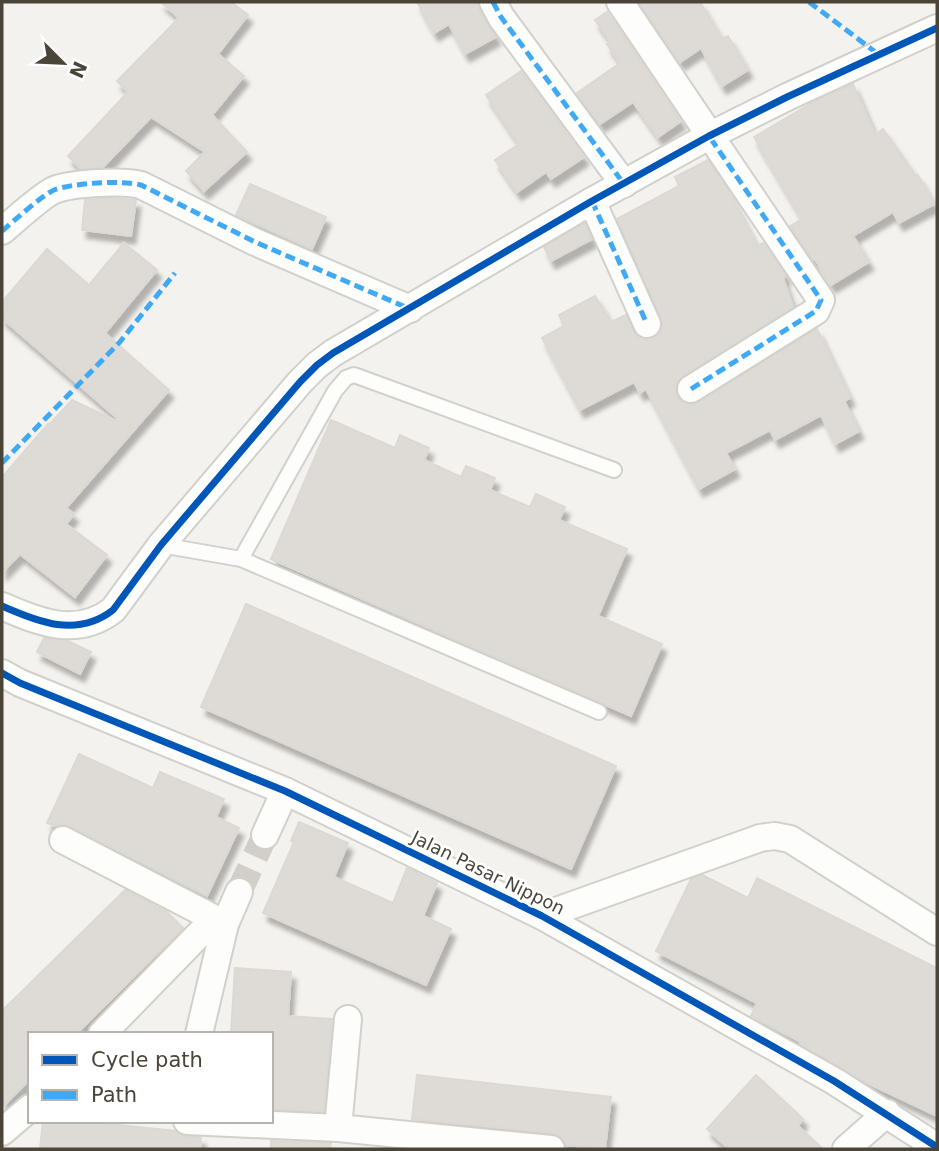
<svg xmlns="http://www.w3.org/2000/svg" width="939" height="1151" viewBox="0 0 939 1151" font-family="'DejaVu Sans',sans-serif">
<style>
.building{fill:#dedbd6;stroke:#dcd9d4;stroke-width:2;filter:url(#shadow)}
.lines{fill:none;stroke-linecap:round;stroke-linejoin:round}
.minor-tunnel{stroke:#d2cfca;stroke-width:26;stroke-dasharray:26 13;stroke-linecap:butt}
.service-casing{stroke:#d2d0cb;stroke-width:18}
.minor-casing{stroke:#d2d0cb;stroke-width:30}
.service{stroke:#fdfdfc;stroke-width:14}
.minor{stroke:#fdfdfc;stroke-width:26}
.quiet{stroke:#3fa9f5;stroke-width:5;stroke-dasharray:10 5;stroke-linecap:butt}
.cycleway-casing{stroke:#fff;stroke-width:11}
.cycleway{stroke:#0057b8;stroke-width:7}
.labels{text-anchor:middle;stroke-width:5;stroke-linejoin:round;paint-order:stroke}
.street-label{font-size:18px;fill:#4b4439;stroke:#fff}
</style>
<defs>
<filter id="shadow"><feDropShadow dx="4.5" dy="8" stdDeviation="2" flood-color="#0004"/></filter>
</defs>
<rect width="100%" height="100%" fill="#f4f2ee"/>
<!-- building -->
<g class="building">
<path d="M161 2H231L248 15 218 54 244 76 212 115 247 152 204 191 186 171 205 152 151 117 103 167 81 169 68 156 128 92 117 81 179 18Z"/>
<path d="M417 2H477L479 9 496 37 465 54 449 24 434 33Z"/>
<path d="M639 2H700L722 39 728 36 748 70 722 86 701 48 680 62Z"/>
<path d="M607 12 681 121 658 137 633 102 600 124 577 93 620 63 607 44 610 41 595 20Z"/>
<path d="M521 71 584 157 551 179 546 172 517 192 495 160 519 144 486 95Z"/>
<path d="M853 84 875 135 883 129 916 176 918 175 934 204 899 223 893 212 853 236 869 262 831 285 815 259 813 260 790 226 802 219 754 137 810 104Z"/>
<path d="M708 160 726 187 757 246 763 243 786 276 783 278 793 307 683 376 677 382 675 389 677 397 684 403 692 405 699 402 817 329 850 398 844 401 859 431 835 444 821 415 775 440 770 430 726 453 735 469 699 489 646 389 640 393 634 382 580 410 542 338 564 326 559 315 595 296 611 322 626 315 633 330 638 337 646 340 653 339 659 334 663 326 661 318 617 219 679 186 675 177Z"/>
<path d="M250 184 326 217 312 249 236 215Z"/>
<path d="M110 198 136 200 131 236 82 230 85 200Z"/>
<path d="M585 223 592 239 551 261 544 247Z"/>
<path d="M124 243 157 270 105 333 169 390 66 508 74 514 66 524 107 555 75 597 20 554 2 572V477L48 424 49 425 72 400 116 421 117 418 2 318V302L47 249 89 285Z"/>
<path d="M331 420 395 448 400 435 429 448 424 460 461 477 466 466 495 478 490 490 530 507 536 494 565 507 559 520 627 549 598 616 662 644 631 716 271 559Z"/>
<path d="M246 604 616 766 571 869 201 707Z"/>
<path d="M44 638 68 641 91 652 80 674 37 652Z"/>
<path d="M79 754 153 788 160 772 224 799 216 817 239 828 207 896 70 826 63 824 55 826 47 823Z"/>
<path d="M299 822 348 843 334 877 393 903 407 868 437 883 423 916 451 929 426 985 263 913 294 842 291 841Z"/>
<path d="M702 875 748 898 757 878 937 968V1116L863 1081 800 1044 801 1042 751 1016 757 1003 656 951 691 879Z"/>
<path d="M125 890 167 912 183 928 76 1034H30V1079L2 1107V1011Z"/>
<path d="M235 968 291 972 288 1016 332 1019 324 1112 271 1109V1034H231Z"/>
<path d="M417 1075 611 1097 605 1149 566 1145 561 1137 553 1133 412 1119Z"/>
<path d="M756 1075 803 1119 798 1126 823 1149H729L707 1129Z"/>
<path d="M43 1121H80L176 1131 186 1137H201L200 1149H40Z"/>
<path d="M271 1141 331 1143 330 1149H271Z"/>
</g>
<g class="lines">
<!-- minor-tunnel -->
<path class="minor-tunnel" d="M239 892 265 835"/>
<defs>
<g id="service">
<path d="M161 545 241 559 599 712"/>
<path d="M241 559 335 391 346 378 354 375 614 470"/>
</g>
<g id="minor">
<path d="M493 2 501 17 624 184"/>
<path d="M620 2 821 300 816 311 691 389"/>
<path d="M592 201 647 324"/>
<path d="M2 231C14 221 41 196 54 190 72 183 123 180 141 185L255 242 410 309"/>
<path d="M2 606C38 622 77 638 113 610L161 545 300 382 317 365 333 353 592 201 709 136 787 97 937 28"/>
<path d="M2 673 20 683 285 791 542 916 834 1081 937 1147"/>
<path d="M265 835 285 791"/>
<path d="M63 840 225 924"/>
<path d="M542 916 760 838 775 836 790 839 937 932"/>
<path d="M102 1034 214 919"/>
<path d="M199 1034 225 924 239 892"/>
<path d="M187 1121 338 1128 551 1149"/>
<path d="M338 1128 348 1019"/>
<path d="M2 1132 30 1108"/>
<path d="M846 1149 887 1113"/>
</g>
</defs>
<!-- service casing -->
<use href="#service" class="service-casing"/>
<!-- minor casing -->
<use href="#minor" class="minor-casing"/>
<!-- service -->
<use href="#service" class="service"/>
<!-- minor -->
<use href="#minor" class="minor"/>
<!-- quiet -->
<g class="quiet">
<path d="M493 2 501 17 624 184"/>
<path d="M809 2 878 54"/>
<path d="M592 201 647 324"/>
<path d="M2 231C14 221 41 196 54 190 72 183 123 180 141 185L255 242 410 309"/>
<path d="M691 389 816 311 821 300 709 136"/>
<path d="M2 463 119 343 175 273"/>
</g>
<defs>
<g id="cycleway">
<path d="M2 606C38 622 77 638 113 610L161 545 300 382 317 365 333 353 592 201 709 136 787 97 937 28"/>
<path d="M2 673 20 683 285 791 542 916 834 1081 937 1147"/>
</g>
</defs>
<!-- cycleway casing -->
<use href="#cycleway" class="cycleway-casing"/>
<!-- cycleway -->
<use href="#cycleway" class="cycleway"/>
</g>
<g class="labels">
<!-- street labels -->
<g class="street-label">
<text transform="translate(488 873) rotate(26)" y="6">Jalan Pasar Nippon</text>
</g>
</g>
<!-- border -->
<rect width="939" height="1151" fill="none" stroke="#4b4439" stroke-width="7"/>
<!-- legend -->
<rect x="28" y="1032" width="245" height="91" fill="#ffffff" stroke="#b7b4b0" stroke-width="2"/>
<rect x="42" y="1055" width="35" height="10" fill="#0057b8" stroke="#b7b4b0" stroke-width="2"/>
<text x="91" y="1067" font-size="21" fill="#4b4439">Cycle path</text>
<rect x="42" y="1090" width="35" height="10" fill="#3fa9f5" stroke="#b7b4b0" stroke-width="2"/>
<text x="91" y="1102" font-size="21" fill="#4b4439">Path</text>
<!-- north arrow -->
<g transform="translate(63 63) rotate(114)" stroke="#ffffff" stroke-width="5" paint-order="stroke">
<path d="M0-5L12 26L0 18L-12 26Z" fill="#4b4439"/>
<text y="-10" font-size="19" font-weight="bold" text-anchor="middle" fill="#4b4439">N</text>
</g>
</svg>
